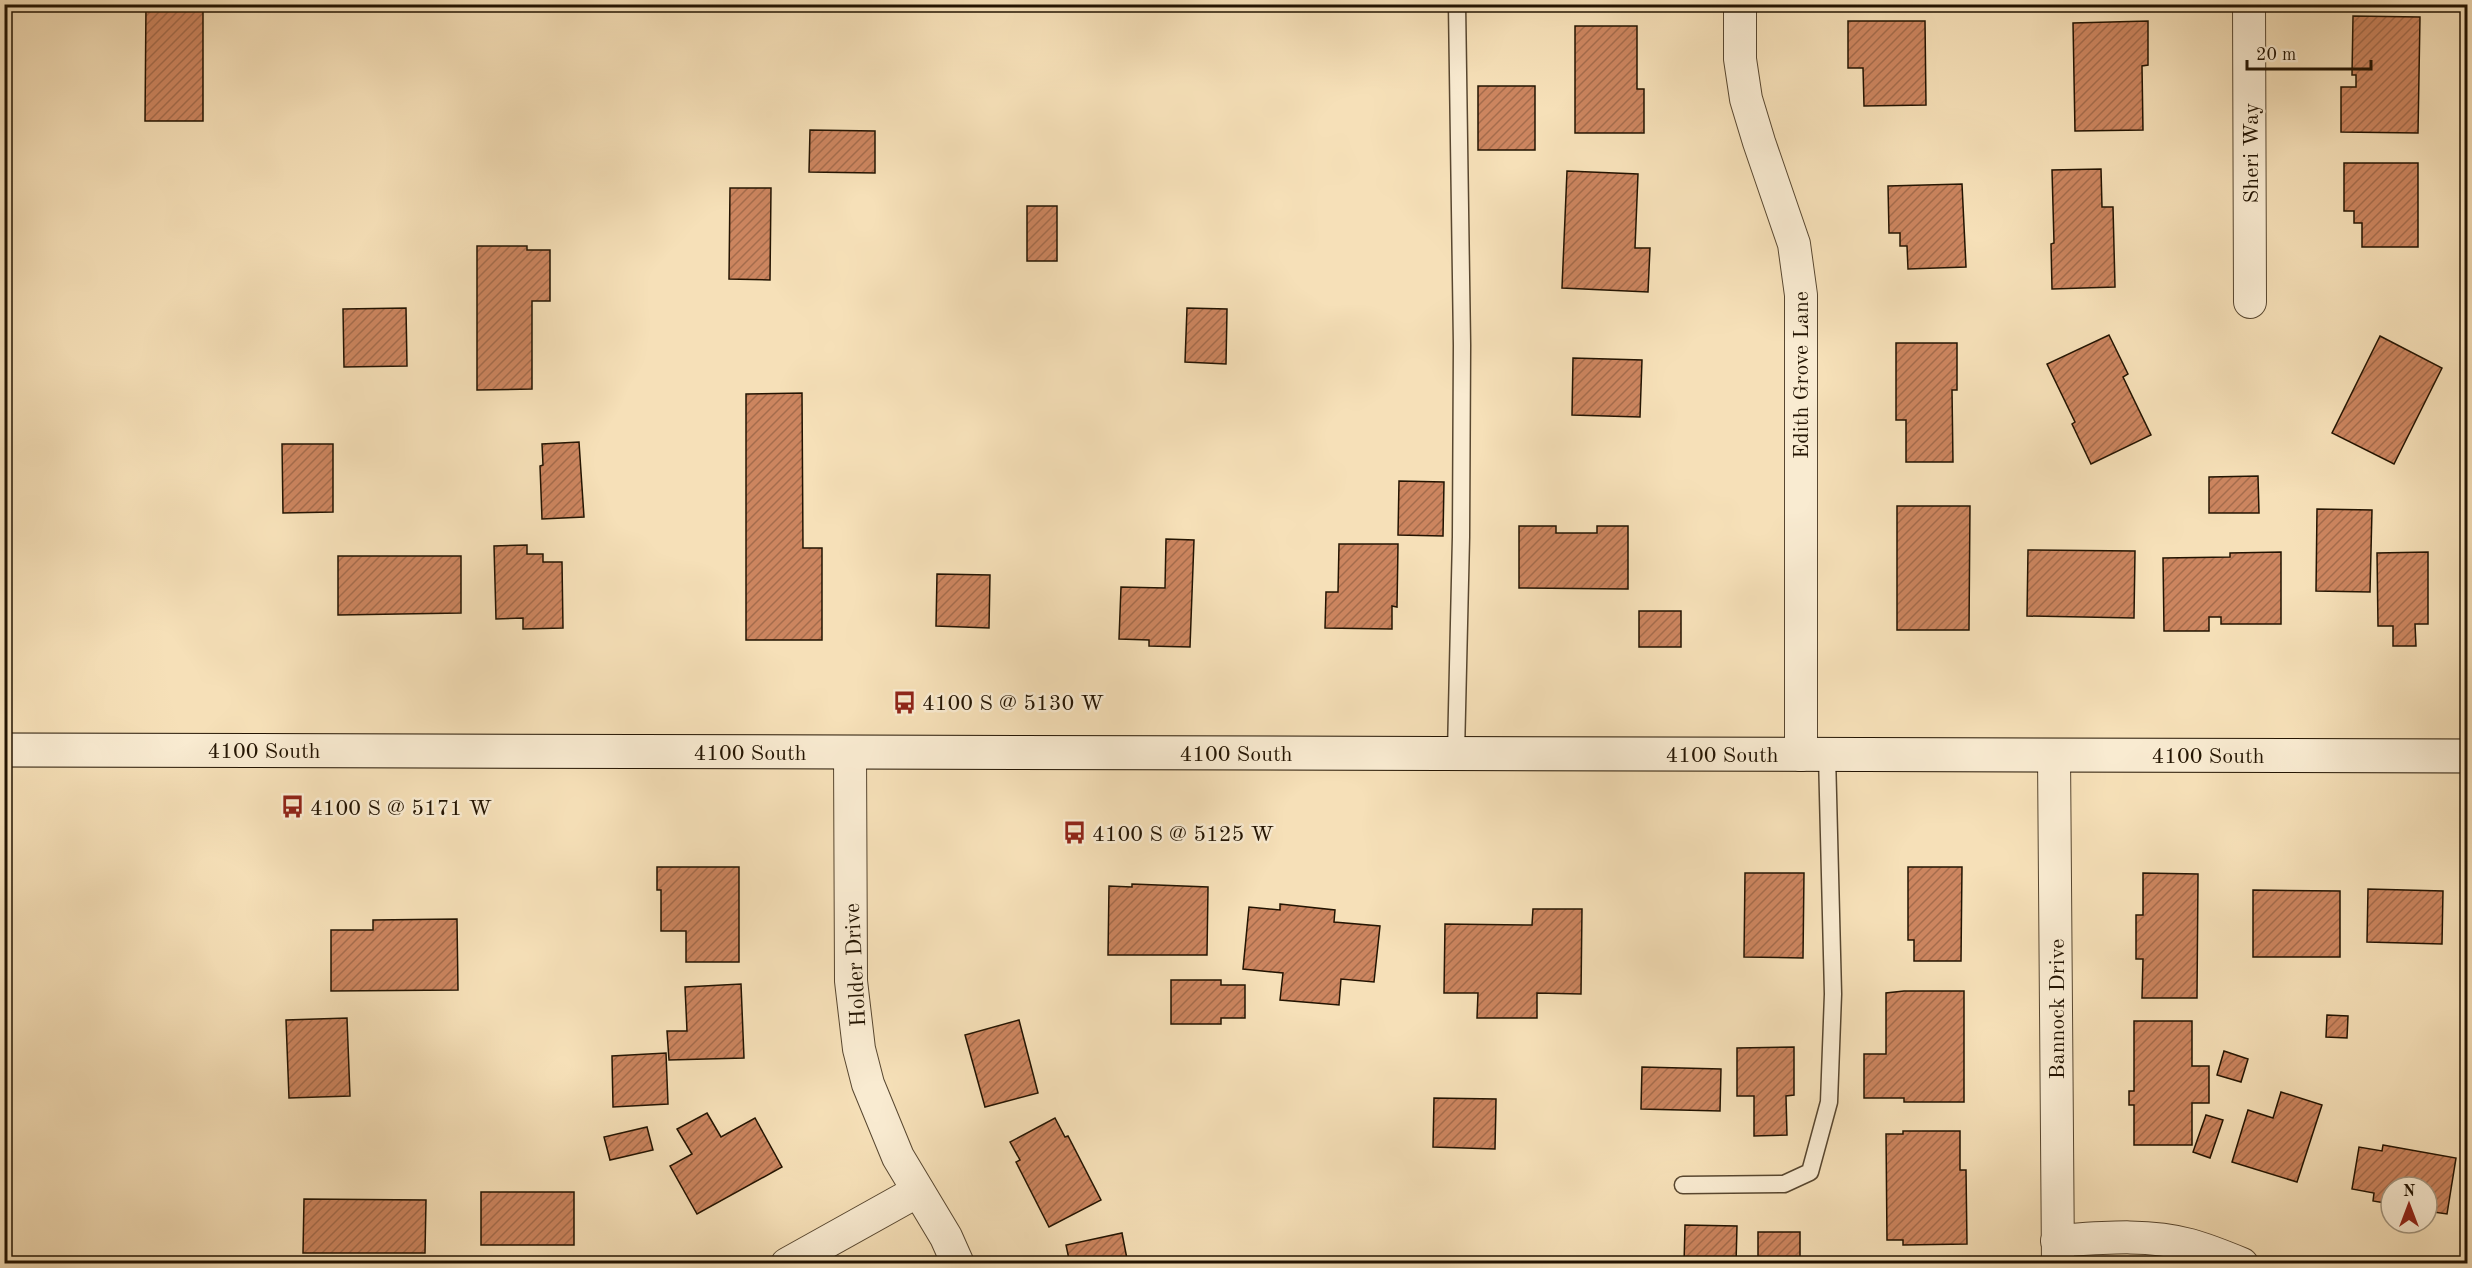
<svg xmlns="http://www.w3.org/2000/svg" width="2472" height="1268" viewBox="0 0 2472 1268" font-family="'Old Standard TT',serif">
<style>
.building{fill:url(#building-hatch);stroke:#231402;stroke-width:1.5}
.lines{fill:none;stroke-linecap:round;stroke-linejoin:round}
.service-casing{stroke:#584730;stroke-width:19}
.minor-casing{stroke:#584730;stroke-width:34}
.secondary-casing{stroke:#231402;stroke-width:35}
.service{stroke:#f9ebd1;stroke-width:16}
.minor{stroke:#f9ebd1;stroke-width:32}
.secondary{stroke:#f9ebd1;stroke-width:33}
.labels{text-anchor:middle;stroke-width:5;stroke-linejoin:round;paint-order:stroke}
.street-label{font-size:22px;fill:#231402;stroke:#f9ebd1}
.poi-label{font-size:22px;fill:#231402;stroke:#f9ebd1;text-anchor:start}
</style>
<defs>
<pattern id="building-hatch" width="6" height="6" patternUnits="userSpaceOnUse" patternTransform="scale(1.5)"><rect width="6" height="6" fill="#cc855f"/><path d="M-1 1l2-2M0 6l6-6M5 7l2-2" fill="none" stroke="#a56c4c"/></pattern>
</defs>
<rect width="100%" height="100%" fill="#f6e0b8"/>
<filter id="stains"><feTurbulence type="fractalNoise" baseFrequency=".00333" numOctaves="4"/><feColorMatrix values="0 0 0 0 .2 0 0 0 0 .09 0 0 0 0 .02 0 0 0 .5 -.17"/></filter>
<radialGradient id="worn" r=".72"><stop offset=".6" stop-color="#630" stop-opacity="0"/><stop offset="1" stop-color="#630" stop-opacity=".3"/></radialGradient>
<!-- building -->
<g class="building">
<path d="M146 4H203V121H145Z"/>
<path d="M2353 16 2420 17 2418 133 2341 132V87H2356V75H2352Z"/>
<path d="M1848 21H1925L1926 105 1864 106 1863 68H1848Z"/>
<path d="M2148 21V65L2142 66 2143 130 2075 131 2073 23Z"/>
<path d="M1575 26H1637V89H1644V133H1575Z"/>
<rect x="1478" y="86" width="57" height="64"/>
<path d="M810 130 875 131V173L809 172Z"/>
<path d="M2344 163H2418V247H2362V223H2354V211H2344Z"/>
<path d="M2101 169 2102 207H2113L2115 287 2052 289 2051 244 2054 243 2052 170Z"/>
<path d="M1567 171 1638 174 1635 248H1650L1648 292 1562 288Z"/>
<path d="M1962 184 1966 267 1908 269 1907 246H1900V233H1889L1888 186Z"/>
<path d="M730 188H771L770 280 729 279Z"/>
<rect x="1027" y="206" width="30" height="55"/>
<path d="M477 246H527V250H550V301H532V389L477 390Z"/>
<path d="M406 308 407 366 344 367 343 309Z"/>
<path d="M1187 308 1227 309 1226 364 1185 362Z"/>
<path d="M2109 335 2128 374 2123 377 2151 435 2091 464 2072 424 2075 422 2047 364Z"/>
<path d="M2380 336 2442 368 2394 464 2332 433Z"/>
<path d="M1896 343H1957V390H1952L1953 462H1906V420H1896Z"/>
<path d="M1573 358 1642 360 1640 417 1572 415Z"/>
<path d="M802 393 803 548H822V640H746V394Z"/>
<path d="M579 442 584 517 542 519 540 466 543 465 542 444Z"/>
<path d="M282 444H333V512L283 513Z"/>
<path d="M2258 476 2259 513H2209V477Z"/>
<path d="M1399 481 1444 482 1443 536 1398 535Z"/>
<path d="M1897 506H1970L1969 630H1897Z"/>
<path d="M2317 509 2372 510 2370 592 2316 591Z"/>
<path d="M1519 526H1556V533H1597V526H1628V589L1519 588Z"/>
<path d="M1166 539 1194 540 1190 647 1149 646V640L1119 639 1121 587 1165 588Z"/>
<path d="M1339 544H1398L1397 607 1392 606V629L1325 628 1326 592H1338Z"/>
<path d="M527 545V554H543V562H562L563 628 523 629V618L496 619 494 546Z"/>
<path d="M2028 550 2135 551 2134 618 2027 616Z"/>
<path d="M2281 552V624H2221V617H2209V631H2164L2163 558 2230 557V553Z"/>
<path d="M2428 552V624H2415L2416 646H2393V626H2378L2377 553Z"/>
<path d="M338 556H461V613L338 615Z"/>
<path d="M937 574 990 575 989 628 936 626Z"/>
<rect x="1639" y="611" width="42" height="36"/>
<path d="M657 867H739V962H686V931H661V890H657Z"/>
<path d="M1908 867H1962L1961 961H1914V940H1908Z"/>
<path d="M1745 873H1804L1803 958 1744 957Z"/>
<path d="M2143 873 2198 874 2197 998H2142L2143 959H2136V915H2143Z"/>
<path d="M1132 884 1208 887 1207 955H1108L1109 886 1132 887Z"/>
<path d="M2368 889 2443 891 2442 944 2367 942Z"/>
<path d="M2253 890 2340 891V957H2253Z"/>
<path d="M1280 904 1335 910 1334 922 1380 926 1374 982 1341 979 1339 1005 1280 1000 1283 973 1243 969 1249 907 1280 910Z"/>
<path d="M1533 909H1582L1581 994 1537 993V1018H1477L1478 993H1444L1445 924 1532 925Z"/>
<path d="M457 919 458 990 331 991V930H373V920Z"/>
<path d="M1171 980H1221V985H1245V1018H1221V1024H1171Z"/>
<path d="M741 984 744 1058 669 1060 667 1031H687L685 987Z"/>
<path d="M1904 991H1964V1102H1904V1098H1864V1054H1886V993Z"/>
<path d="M2327 1015 2348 1016 2347 1038 2326 1037Z"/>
<path d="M347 1018 350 1096 289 1098 286 1020Z"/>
<path d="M1019 1020 1038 1093 985 1107 965 1035Z"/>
<path d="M2134 1021H2192V1066H2209V1103H2192V1145H2134V1105H2129V1091H2134Z"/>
<path d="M1794 1047V1095L1786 1096 1787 1135 1754 1136V1096H1737V1048Z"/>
<path d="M2224 1051 2248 1059 2241 1082 2217 1075Z"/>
<path d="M666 1053 668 1104 613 1107 612 1056Z"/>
<path d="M1642 1067 1721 1069 1720 1111 1641 1109Z"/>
<path d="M2281 1092 2322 1105 2297 1182 2232 1162 2248 1110 2273 1118Z"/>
<path d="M1434 1098 1496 1099 1495 1149 1433 1147Z"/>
<path d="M707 1113 721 1137 755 1118 782 1167 697 1214 670 1166 692 1154 677 1129Z"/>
<path d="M2206 1115 2223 1120 2210 1158 2193 1152Z"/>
<path d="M1055 1118 1065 1137 1068 1136 1101 1200 1049 1227 1016 1162 1020 1160 1010 1142Z"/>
<path d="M647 1127 653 1150 610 1160 604 1137Z"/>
<path d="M1903 1131H1960V1170H1966L1967 1244 1903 1245V1240H1887L1886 1134H1903Z"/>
<path d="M2383 1145 2456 1158 2447 1214 2427 1211V1187H2391V1204L2373 1201 2374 1193 2352 1189 2359 1147 2382 1151Z"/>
<rect x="481" y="1192" width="93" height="53"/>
<path d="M304 1199 426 1200 425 1253H303Z"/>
<path d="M1685 1225 1737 1226 1736 1264H1684Z"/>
<rect x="1758" y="1232" width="42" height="32"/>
<path d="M1122 1233 1128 1264H1070L1066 1245Z"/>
</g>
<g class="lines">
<defs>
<g id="service">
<path d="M1456 753 1461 537 1462 345 1457 4"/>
<path d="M1683 1185 1784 1184 1810 1172 1829 1102 1833 994 1827 755"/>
</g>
<g id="minor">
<path d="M1740 4V59L1746 99 1759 142 1794 244 1801 295V755"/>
<path d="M2249 4 2250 302"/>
<path d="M850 752 851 981 859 1049 868 1084 898 1157 946 1237 958 1264"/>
<path d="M2054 755 2058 1264"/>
<path d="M2057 1241C2100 1238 2148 1233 2190 1245 2208 1250 2225 1257 2242 1264"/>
<path d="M787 1264 918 1191"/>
</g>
<path id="secondary" d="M4 750 2468 756"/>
</defs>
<!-- service casing -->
<use href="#service" class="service-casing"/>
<!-- minor casing -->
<use href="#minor" class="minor-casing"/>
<!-- secondary casing -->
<use href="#secondary" class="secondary-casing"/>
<!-- service -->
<use href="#service" class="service"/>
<!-- minor -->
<use href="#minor" class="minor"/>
<!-- secondary -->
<use href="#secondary" class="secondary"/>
</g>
<!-- icons -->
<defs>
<symbol id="bus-bare" viewBox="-9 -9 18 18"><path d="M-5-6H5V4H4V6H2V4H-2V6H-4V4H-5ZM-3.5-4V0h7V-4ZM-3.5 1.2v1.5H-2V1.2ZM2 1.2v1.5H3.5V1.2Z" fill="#8f2418" stroke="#f9ebd1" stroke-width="2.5" paint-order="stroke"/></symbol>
</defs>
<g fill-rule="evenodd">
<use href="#bus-bare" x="888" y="686" width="33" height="33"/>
<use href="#bus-bare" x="276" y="790" width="33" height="33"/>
<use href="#bus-bare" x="1058" y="816" width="33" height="33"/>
</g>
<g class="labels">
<!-- street labels -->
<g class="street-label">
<text transform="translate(2250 153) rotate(-90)" y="8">Sheri Way</text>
<text transform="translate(1800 375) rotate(-90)" y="8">Edith Grove Lane</text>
<text x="264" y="758">4100 South</text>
<text x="750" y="760">4100 South</text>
<text x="1236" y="761">4100 South</text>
<text x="1722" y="762">4100 South</text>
<text x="2208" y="763">4100 South</text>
<text transform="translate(854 965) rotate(-93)" y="8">Holder Drive</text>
<text transform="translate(2056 1009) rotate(-90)" y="8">Bannock Drive</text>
</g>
<!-- poi labels -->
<g class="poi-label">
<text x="922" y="710">4100 S @ 5130 W</text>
<text x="310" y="815">4100 S @ 5171 W</text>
<text x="1092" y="841">4100 S @ 5125 W</text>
</g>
</g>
<!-- margin -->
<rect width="2472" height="1268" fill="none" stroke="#f6e0b8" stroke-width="24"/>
<rect x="6" y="6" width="2460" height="1256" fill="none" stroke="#231402" stroke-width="3"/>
<rect x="12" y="12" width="2448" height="1244" fill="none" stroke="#231402" stroke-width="1.5"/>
<!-- north arrow -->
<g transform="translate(2409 1205)"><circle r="28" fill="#f9ebd1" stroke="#a3957e" stroke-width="1.5"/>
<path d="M0-4.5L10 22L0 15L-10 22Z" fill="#8f2418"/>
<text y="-9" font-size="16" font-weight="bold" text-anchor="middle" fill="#231402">N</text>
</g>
<!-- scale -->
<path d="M2247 60v9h124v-9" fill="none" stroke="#231402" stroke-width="3"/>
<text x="2256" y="60" font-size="18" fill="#231402" stroke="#f9ebd1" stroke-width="4.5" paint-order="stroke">20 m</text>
<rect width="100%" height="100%" filter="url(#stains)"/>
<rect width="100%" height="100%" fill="url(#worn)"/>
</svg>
